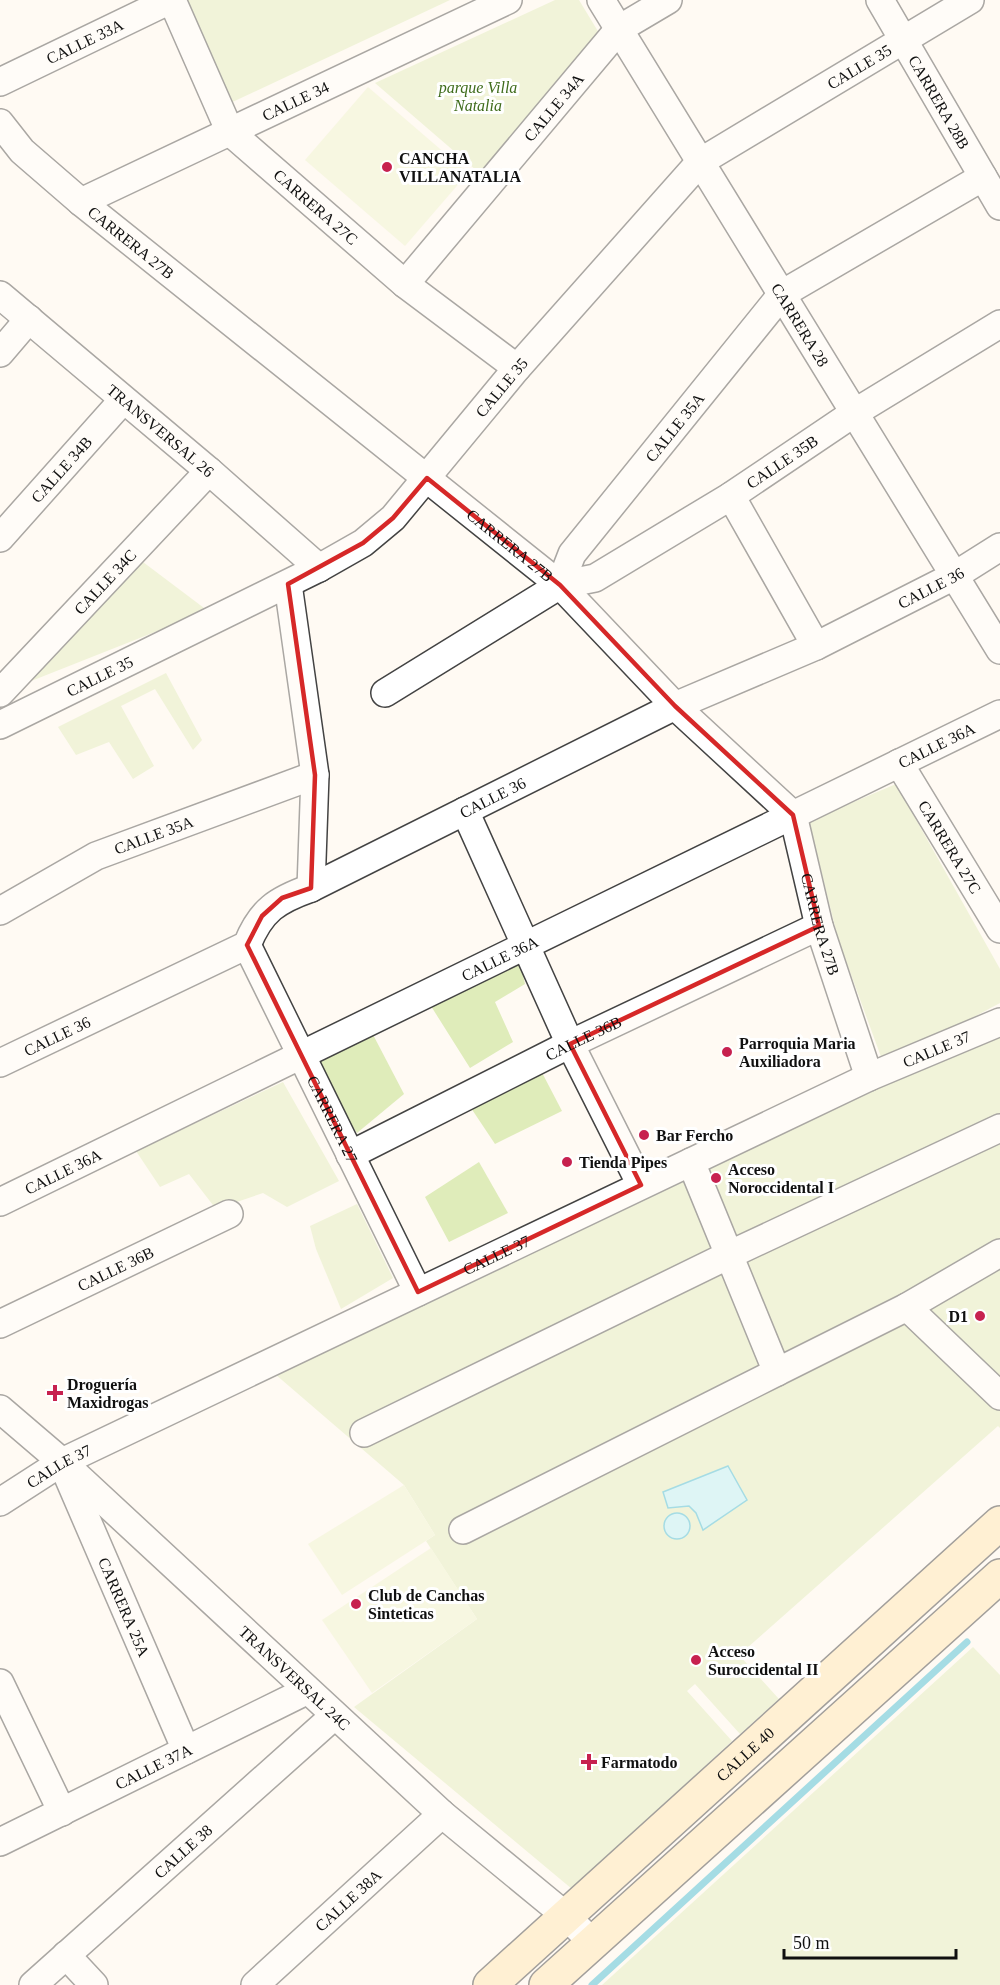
<svg xmlns="http://www.w3.org/2000/svg" width="1000" height="1985" viewBox="0 0 1000 1985" font-family="Georgia,serif">
<style>
.green{fill:#dfecba}
.pitch{fill:#eef3cd}
.water{fill:#b6eff9;stroke:#39b8d3;stroke-width:1.5}
.lines{fill:none;stroke-linecap:round;stroke-linejoin:round}
.stream{stroke:#39b8d3;stroke-width:7}
.minor-casing{stroke:#434343;stroke-width:30}
.secondary-casing{stroke:#323232;stroke-width:36}
.minor{stroke:#fff;stroke-width:27}
.secondary{stroke:#ffe4ae;stroke-width:33}
.marked{fill:none;stroke:#d62828;stroke-width:4.5;stroke-linejoin:round}
.poi-dot{fill:#c7214f;stroke:#fff;stroke-width:2}
.labels{text-anchor:middle;stroke-width:6;stroke-linejoin:round;paint-order:stroke}
.street-label{font-size:16px;fill:#101010;stroke:#fff}
.park-label{font-size:16px;font-style:italic;fill:#3f6c1c;stroke:#fff}
.poi-label{font-size:16px;font-weight:bold;fill:#101010;stroke:#fff;text-anchor:start}
</style>
<rect width="100%" height="100%" fill="#fffaf3"/>
<!-- green -->
<g class="green">
<path d="M179 0H450L224 106Z"/>
<path d="M555 0H579L599 33 484 177 375 83Z"/>
<path d="M139 559 208 611 11 689Z"/>
<path d="M166 673 202 740 193 750 155 689 121 706 154 766 133 779 109 742 76 755 58 727Z"/>
<path d="M896 784 1000 969V1003L884 1065 838 939 809 821Z"/>
<path d="M517 948 525 984 495 1002 513 1042 470 1068 424 995Z"/>
<path d="M369 1027 404 1094 357 1133 309 1060Z"/>
<path d="M1000 1031V1428L998 1426 739 1655 779 1699 740 1734 695 1684 687 1691 732 1741 572 1889 354 1707 477 1619 426 1541 435 1535 404 1485 275 1374Z"/>
<path d="M537 1063 562 1111 495 1144 469 1105Z"/>
<path d="M283 1082 339 1181 287 1207 263 1193 216 1209 189 1174 160 1187 136 1151Z"/>
<path d="M479 1162 508 1213 449 1242 425 1197Z"/>
<path d="M357 1204 393 1278 341 1309 316 1249 310 1226Z"/>
<path d="M973 1647 1000 1675V1985H602Z"/>
</g>
<!-- pitch -->
<g class="pitch">
<path d="M368 87 468 173 405 246 305 160Z"/>
<path d="M404 1485 435 1535 342 1595 308 1544Z"/>
<path d="M431 1548 477 1619 372 1693 322 1620Z"/>
</g>
<!-- water -->
<g class="water">
<path d="M728 1466 747 1500 703 1530 696 1513 689 1506 668 1508 663 1492Z"/>
<circle cx="677" cy="1526" r="13"/>
</g>
<g class="lines">
<!-- stream -->
<path class="stream" d="M592 1985 967 1642"/>
<defs>
<g id="minor">
<path id="s1" d="M172 0 230 132 405 284 517 368"/>
<path id="s2" d="M601 0 1000 650"/>
<path id="s3" d="M880 0 1000 206"/>
<path id="s4" d="M0 82 170 0"/>
<path id="s5" d="M0 123 22 151 81 202 560 585 675 706 793 815 819 926 869 1077"/>
<path id="s6" d="M81 202 508 0"/>
<path id="s7" d="M405 284 619 29 668 0"/>
<path id="s8" d="M0 295 209 471 319 568"/>
<path d="M0 353 29 319"/>
<path d="M731 496 816 646"/>
<path id="s9" d="M0 538 123 400"/>
<path d="M288 584 315 775 311 888"/>
<path id="s10" d="M560 585 595 578 731 496 854 413 1000 324"/>
<path id="s11" d="M0 693 209 471"/>
<path id="s12" d="M385 693 560 585 572 554 782 294 983 177"/>
<path id="s13" d="M0 725 319 568 363 543 393 518 517 368 700 162 970 0"/>
<path id="s14" d="M899 763 1000 929"/>
<path d="M465 811 570 1044 641 1185"/>
<path id="s15" d="M0 911 96 856 315 775"/>
<path id="s16" d="M247 945 418 1292"/>
<path id="s17" d="M0 1063 247 945C261 910 277 900 311 888L675 706 816 646 954 576 1000 547"/>
<path id="s18" d="M350 1155 570 1044 819 926"/>
<path d="M691 1162 777 1372 907 1307 1000 1396"/>
<path id="s19" d="M0 1202 1000 714"/>
<path d="M907 1307 1000 1253"/>
<path id="s20" d="M0 1324 229 1214"/>
<path id="s21" d="M0 1409 62 1462 442 1814 566 1916 593 1943"/>
<path d="M364 1433 731 1254 1000 1128"/>
<path id="s22" d="M66 1472 186 1750"/>
<path id="s23" d="M0 1502 62 1462 869 1077 1000 1022"/>
<path d="M463 1530 777 1372"/>
<path d="M0 1683 62 1812"/>
<path id="s24" d="M0 1842 306 1691"/>
<path d="M66 1955 94 1985"/>
<path id="s25" d="M33 1985 334 1716"/>
<path id="s26" d="M255 1985 442 1814"/>
</g>
<g id="secondary">
<path id="s27" d="M490 1985 1000 1523"/>
<path d="M546 1985 1000 1576"/>
</g>
</defs>
<!-- minor casing -->
<use href="#minor" class="minor-casing"/>
<!-- secondary casing -->
<use href="#secondary" class="secondary-casing"/>
<!-- minor -->
<use href="#minor" class="minor"/>
<!-- secondary -->
<use href="#secondary" class="secondary"/>
</g>
<!-- marked area -->
<path d="M0 0H1000V1985H0ZM427 478 560 585 675 706 793 815 819 926 570 1044 641 1185 418 1292 247 945 262 916 282 898 311 888 315 775 288 584 363 543 393 518Z" fill="#fffaf3" fill-opacity=".55" fill-rule="evenodd"/>
<path class="marked" d="M427 478 560 585 675 706 793 815 819 926 570 1044 641 1185 418 1292 247 945 262 916 282 898 311 888 315 775 288 584 363 543 393 518Z"/>
<!-- markers -->
<g class="poi-dot">
<circle cx="387" cy="167" r="6"/>
<circle cx="727" cy="1052" r="6"/>
<circle cx="644" cy="1135" r="6"/>
<circle cx="567" cy="1162" r="6"/>
<circle cx="716" cy="1178" r="6"/>
<circle cx="980" cy="1316" r="6"/>
<path d="M52 1384h6v6h6v6h-6v6h-6v-6h-6v-6h6z"/>
<circle cx="356" cy="1604" r="6"/>
<circle cx="696" cy="1660" r="6"/>
<path d="M586 1753h6v6h6v6h-6v6h-6v-6h-6v-6h6z"/>
</g>
<g class="labels">
<!-- street labels -->
<g class="street-label">
<text dy="6" stroke="none"><textPath href="#s4" startOffset="94">CALLE 33A</textPath></text>
<text dy="6" stroke="none"><textPath href="#s13" startOffset="1101">CALLE 35</textPath></text>
<text dy="6" stroke="none"><textPath href="#s6" startOffset="237">CALLE 34</textPath></text>
<text dy="6" stroke="none"><textPath href="#s3" startOffset="118">CARRERA 28B</textPath></text>
<text dy="6" stroke="none"><textPath href="#s7" startOffset="231">CALLE 34A</textPath></text>
<text dy="6" stroke="none"><textPath href="#s1" startOffset="258">CARRERA 27C</textPath></text>
<text dy="6" stroke="none"><textPath href="#s5" startOffset="178">CARRERA 27B</textPath></text>
<text dy="6" stroke="none"><textPath href="#s2" startOffset="381">CARRERA 28</textPath></text>
<text dy="6" stroke="none"><textPath href="#s13" startOffset="615">CALLE 35</textPath></text>
<text dy="6" stroke="none"><textPath href="#s12" startOffset="402">CALLE 35A</textPath></text>
<text dy="6" stroke="none"><textPath href="#s8" startOffset="210">TRANSVERSAL 26</textPath></text>
<text dy="6" stroke="none"><textPath href="#s10" startOffset="256">CALLE 35B</textPath></text>
<text dy="6" stroke="none"><textPath href="#s9" startOffset="92">CALLE 34B</textPath></text>
<text dy="6" stroke="none"><textPath href="#s5" startOffset="663">CARRERA 27B</textPath></text>
<text dy="6" stroke="none"><textPath href="#s11" startOffset="153">CALLE 34C</textPath></text>
<text dy="6" stroke="none"><textPath href="#s17" startOffset="1052">CALLE 36</textPath></text>
<text dy="6" stroke="none"><textPath href="#s13" startOffset="111">CALLE 35</textPath></text>
<text dy="6" stroke="none"><textPath href="#s19" startOffset="1042">CALLE 36A</textPath></text>
<text dy="6" stroke="none"><textPath href="#s17" startOffset="566">CALLE 36</textPath></text>
<text dy="6" stroke="none"><textPath href="#s15" startOffset="172">CALLE 35A</textPath></text>
<text dy="6" stroke="none"><textPath href="#s14" startOffset="98">CARRERA 27C</textPath></text>
<text dy="6" stroke="none"><textPath href="#s5" startOffset="1167">CARRERA 27B</textPath></text>
<text dy="6" stroke="none"><textPath href="#s19" startOffset="556">CALLE 36A</textPath></text>
<text dy="6" stroke="none"><textPath href="#s17" startOffset="63">CALLE 36</textPath></text>
<text dy="6" stroke="none"><textPath href="#s18" startOffset="261">CALLE 36B</textPath></text>
<text dy="6" stroke="none"><textPath href="#s23" startOffset="1041">CALLE 37</textPath></text>
<text dy="6" stroke="none"><textPath href="#s16" startOffset="194">CARRERA 27</textPath></text>
<text dy="6" stroke="none"><textPath href="#s19" startOffset="70">CALLE 36A</textPath></text>
<text dy="6" stroke="none"><textPath href="#s23" startOffset="555">CALLE 37</textPath></text>
<text dy="6" stroke="none"><textPath href="#s20" startOffset="128">CALLE 36B</textPath></text>
<text dy="6" stroke="none"><textPath href="#s23" startOffset="69">CALLE 37</textPath></text>
<text dy="6" stroke="none"><textPath href="#s22" startOffset="147">CARRERA 25A</textPath></text>
<text dy="6" stroke="none"><textPath href="#s21" startOffset="399">TRANSVERSAL 24C</textPath></text>
<text dy="6" stroke="none"><textPath href="#s27" startOffset="344">CALLE 40</textPath></text>
<text dy="6" stroke="none"><textPath href="#s24" startOffset="171">CALLE 37A</textPath></text>
<text dy="6" stroke="none"><textPath href="#s25" startOffset="201">CALLE 38</textPath></text>
<text dy="6" stroke="none"><textPath href="#s26" startOffset="126">CALLE 38A</textPath></text>
</g>
<!-- park labels -->
<g class="park-label">
<text x="478" y="93">parque Villa<tspan x="478" dy="18">Natalia</tspan></text>
</g>
<!-- poi labels -->
<g class="poi-label">
<text x="399" y="164">CANCHA<tspan x="399" dy="18">VILLANATALIA</tspan></text>
<text x="739" y="1049">Parroquia Maria<tspan x="739" dy="18">Auxiliadora</tspan></text>
<text x="656" y="1141">Bar Fercho</text>
<text x="579" y="1168">Tienda Pipes</text>
<text x="728" y="1175">Acceso<tspan x="728" dy="18">Noroccidental I</tspan></text>
<text x="968" y="1322" text-anchor="end">D1</text>
<text x="67" y="1390">Droguería<tspan x="67" dy="18">Maxidrogas</tspan></text>
<text x="368" y="1601">Club de Canchas<tspan x="368" dy="18">Sinteticas</tspan></text>
<text x="708" y="1657">Acceso<tspan x="708" dy="18">Suroccidental II</tspan></text>
<text x="601" y="1768">Farmatodo</text>
</g>
</g>
<!-- scale -->
<path d="M784 1949v9h172v-9" fill="none" stroke="#101010" stroke-width="3"/>
<text x="793" y="1949" font-size="18" fill="#101010" stroke="#ffffff" stroke-width="4.5" paint-order="stroke">50 m</text>
</svg>
